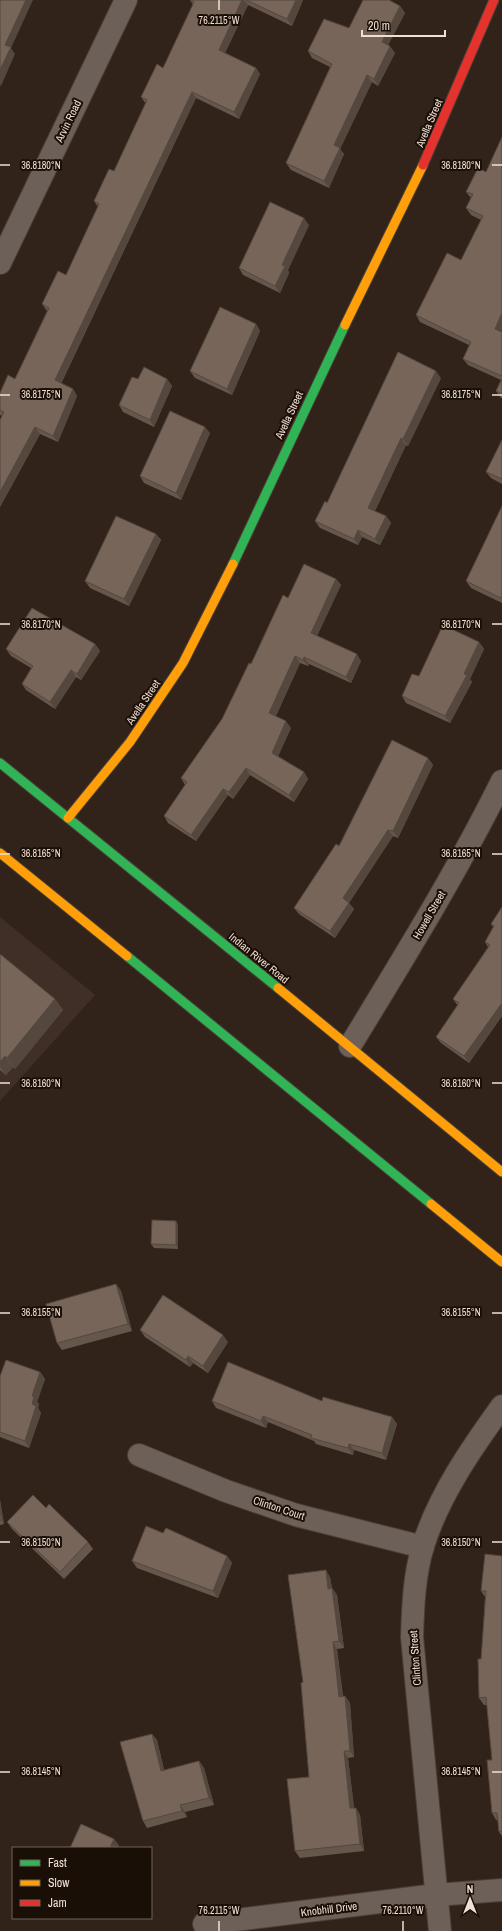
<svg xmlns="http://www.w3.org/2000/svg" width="502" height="1931" viewBox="0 0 502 1931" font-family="'Archivo Narrow',sans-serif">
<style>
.commercial{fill:#402f26}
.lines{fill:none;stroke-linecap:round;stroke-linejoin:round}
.street-casing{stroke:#4c3f39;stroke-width:24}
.fast-casing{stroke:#4c3f39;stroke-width:11}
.slow-casing{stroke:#4c3f39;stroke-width:11}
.jam-casing{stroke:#4c3f39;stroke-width:11}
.street{stroke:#6c6059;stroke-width:22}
.fast{stroke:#30b455;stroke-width:9}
.slow{stroke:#ff9f0a;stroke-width:9}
.jam{stroke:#e5322d;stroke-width:9}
.wall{fill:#66574d}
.shaded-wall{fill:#53473e}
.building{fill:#776559;stroke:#53473e}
.ticks{fill:none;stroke:#f1dfd4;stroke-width:1.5}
.labels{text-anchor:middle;stroke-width:4;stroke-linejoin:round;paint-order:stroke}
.street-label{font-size:11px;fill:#f1dfd4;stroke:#1a0f07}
.ticks-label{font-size:10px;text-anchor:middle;fill:#f1dfd4;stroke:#1a0f07;stroke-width:4;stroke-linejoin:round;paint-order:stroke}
</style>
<rect width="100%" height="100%" fill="#32231a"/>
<!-- commercial -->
<path class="commercial" d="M0 917 95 995 0 1101Z"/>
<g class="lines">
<defs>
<g id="street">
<path d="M0 263 126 0"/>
<path d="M350 1046C403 959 457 872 502 781"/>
<path d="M139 1455 226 1491 296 1515 423 1547"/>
<path d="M204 1924 436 1895 502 1890"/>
<path d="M440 1931 412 1637C413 1607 414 1576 423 1546 439 1495 471 1449 502 1406"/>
</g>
<g id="fast">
<path d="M233 564 345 325"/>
<path d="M0 763 278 988"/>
<path d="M127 956 431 1204"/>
</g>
<g id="slow">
<path d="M345 325 423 165"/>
<path d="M68 818 130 742 183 663 233 564"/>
<path d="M0 853 127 956"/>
<path d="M278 988 502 1172"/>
<path d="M431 1204 502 1262"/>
</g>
<path id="jam" d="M423 165 494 0"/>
</defs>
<!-- street casing -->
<use href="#street" class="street-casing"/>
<!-- fast casing -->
<use href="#fast" class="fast-casing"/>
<!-- slow casing -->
<use href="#slow" class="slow-casing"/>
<!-- jam casing -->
<use href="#jam" class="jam-casing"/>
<!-- street -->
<use href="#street" class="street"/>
<!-- fast -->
<use href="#fast" class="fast"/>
<!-- slow -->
<use href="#slow" class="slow"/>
<!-- jam -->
<use href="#jam" class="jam"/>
</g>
<!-- wall -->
<g class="wall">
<path d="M190 0H303L292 26 248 5 225 53 256 68 260 74 239 119 196 98 61 384 73 389 77 396 58 442 40 434 0 507V420L2 416 0 415V393L15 379 47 311 42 304 66 275 98 207 94 201 114 171 146 104 141 97 163 68 193 5Z"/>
<path d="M400 6 405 13 388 45 395 53 378 86 372 82 340 149 344 154 329 188 291 170 286 163 330 67 312 58 308 51 349 28Z"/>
<path d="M502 137V329L501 332H502V398H501L496 391 501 380 468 365 463 359 469 345 420 322 416 315 461 260 481 220 471 215 466 208 471 198 466 192 486 172Z"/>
<path d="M309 225 288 270 289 273 280 293 243 275 239 268Z"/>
<path d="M256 324 260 331 232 395 195 378 190 371Z"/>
<path d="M441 378 408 446 406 445 375 511 386 516 391 523 380 545 362 537 358 545 320 528 315 521 327 503Z"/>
<path d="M167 379 172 386 154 427 123 412 119 405Z"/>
<path d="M210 433 181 500 144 483 140 476Z"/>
<path d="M502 440V484L491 478 486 472Z"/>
<path d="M502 506V603L471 588 466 581Z"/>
<path d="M156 534 161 540 129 606 90 588 85 581Z"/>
<path d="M336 579 341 585 317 636 361 661 351 683 309 664 308 666 300 663 276 716 291 728 278 756 304 772 308 779 294 802 250 775 233 799 228 795 196 841 168 823 164 816 185 785 181 778 222 719 251 664 288 598Z"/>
<path d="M479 642 484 649 470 679 472 682 450 723 406 703 402 696 419 676Z"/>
<path d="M95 644 100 651 81 680 76 677 55 709 26 690 22 684 31 668 11 656 6 649Z"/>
<path d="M428 758 433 765 398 838 393 836 349 903 354 909 335 938 299 914 294 908 339 846Z"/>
<path d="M502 907V1016L469 1063 441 1043 436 1037 458 1006 453 999 488 947 485 942 493 927 491 924Z"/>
<path d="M0 954 55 999 63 1010 15 1069 13 1067 6 1075 0 1070Z"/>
<path d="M178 1224V1249L154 1248 151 1244Z"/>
<path d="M116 1284 121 1291 132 1331 62 1350 57 1343Z"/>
<path d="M140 1330 228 1342 208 1373 193 1363 190 1367 145 1337Z"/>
<path d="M40 1372 45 1379 37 1402 39 1404 38 1408 41 1413 29 1448 0 1437V1376Z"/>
<path d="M212 1401H322L392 1417 397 1424 386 1460 354 1450 353 1455 316 1444 314 1441 268 1422 266 1428 216 1408Z"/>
<path d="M0 1500 4 1524 0 1525Z"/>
<path d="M46 1508 88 1542 93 1549 64 1579 12 1529 7 1522Z"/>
<path d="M163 1533 227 1556 232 1563 218 1598 137 1568 132 1561Z"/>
<path d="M502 1556V1836L499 1832 498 1820H496L492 1813V1760L487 1705H484L479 1698 485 1597 481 1591Z"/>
<path d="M330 1577 332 1588 337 1595 344 1648 337 1649 343 1696H345L350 1703 354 1757 348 1758 354 1808H356L360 1815 364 1851 300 1858 295 1851 309 1777 303 1682Z"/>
<path d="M152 1734 157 1740 164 1770 199 1761 204 1768 214 1805 185 1812 187 1817 147 1828 143 1821Z"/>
</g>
<!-- shaded-wall -->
<g class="shaded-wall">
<path d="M26 0H33L11 48 15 54 1 86 0 85V70L5 45Z"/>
<path d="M242 0H244L248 5 223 56 219 50Z"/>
<path d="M296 0H303L292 26 287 19Z"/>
<path d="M400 6 405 13 386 49 382 42Z"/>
<path d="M390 46 395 53 378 86 374 79Z"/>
<path d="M256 68 260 74 239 119 234 112Z"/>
<path d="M367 75 372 82 340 149 344 154 329 188 324 181 334 145Z"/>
<path d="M192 92 196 98 59 387 55 380Z"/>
<path d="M304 218 309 225 288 270 289 273 280 293 275 286 282 265Z"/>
<path d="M502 313V329L499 335 495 329Z"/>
<path d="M256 324 260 331 232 395 227 389Z"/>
<path d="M436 371 441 378 408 446 403 439Z"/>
<path d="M167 379 172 386 154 427 150 420Z"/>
<path d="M73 389 77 396 58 442 53 436Z"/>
<path d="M35 427 40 434 0 507V492Z"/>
<path d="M205 427 210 433 181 500 176 493Z"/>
<path d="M401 438 406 445 373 515 368 508Z"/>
<path d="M386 516 391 523 380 545 375 539Z"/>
<path d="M358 530 362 537 358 545 354 539Z"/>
<path d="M156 534 161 540 129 606 124 599Z"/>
<path d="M336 579 341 585 315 640 311 633Z"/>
<path d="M479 642 484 649 470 679 472 682 450 723 445 716Z"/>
<path d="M95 644 100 651 81 680 77 674Z"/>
<path d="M357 654 361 661 351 683 346 677Z"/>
<path d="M295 656 300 663 274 720 269 713Z"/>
<path d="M304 657 309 664 308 666 303 660Z"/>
<path d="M71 670 76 677 55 709 50 702Z"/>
<path d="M286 721 291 728 277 759 272 753Z"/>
<path d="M428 758 433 765 398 838 393 831Z"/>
<path d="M246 768 250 775 233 799 229 792Z"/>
<path d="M304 772 308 779 294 802 289 795Z"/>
<path d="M223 789 228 795 196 841 191 835Z"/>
<path d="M388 830 393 836 349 903 354 909 335 938 330 931 343 898Z"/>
<path d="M55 999 63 1010 15 1069 7 1058Z"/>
<path d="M502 1003V1016L469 1063 464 1056Z"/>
<path d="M5 1056 13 1067 6 1075 0 1067V1062Z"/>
<path d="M176 1221 178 1224V1249L176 1245Z"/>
<path d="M116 1284 121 1291 132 1331 128 1324Z"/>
<path d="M223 1335 228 1342 208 1373 203 1366Z"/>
<path d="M188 1356 193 1363 190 1367 186 1360Z"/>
<path d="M40 1372 45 1379 37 1402 39 1404 38 1408 41 1413 29 1448 25 1441 32 1396Z"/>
<path d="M263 1416 268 1422 266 1428 261 1421Z"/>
<path d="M392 1417 397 1424 386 1460 382 1453Z"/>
<path d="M349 1444 354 1450 353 1455 348 1448Z"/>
<path d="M0 1500 4 1524 2 1520 0 1511Z"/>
<path d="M227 1556 232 1563 218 1598 213 1591Z"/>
<path d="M326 1570 330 1577 332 1588 337 1595 344 1648 339 1641 328 1589Z"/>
<path d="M333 1642 337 1649 343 1704 339 1697Z"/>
<path d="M345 1696 350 1703 354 1757 350 1751Z"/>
<path d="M152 1734 157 1740 166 1778 161 1771Z"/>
<path d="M344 1751 348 1758 355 1815 350 1808Z"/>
<path d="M199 1761 204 1768 214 1805 209 1798Z"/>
<path d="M180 1805 185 1812 187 1817 182 1811Z"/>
<path d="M356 1808 360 1815 364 1851 360 1844Z"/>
<path d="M114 1839 119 1845 118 1848H110Z"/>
</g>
<!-- building -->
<g class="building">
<path d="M0 0H26L5 45 11 47 0 70Z"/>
<path d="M190 0H242L219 50 256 68 234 112 192 92 55 380 73 389 53 436 35 427 0 492V420L4 412 0 410V393L8 375 15 379 49 308 42 304 58 271 66 275 99 204 94 201 109 169 114 171 147 100 141 97 157 64 163 68 194 2Z"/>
<path d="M246 0H296L287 19Z"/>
<path d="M363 0H389L400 6 382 42 390 46 374 79 367 75 334 145 340 148 324 181 286 163 332 64 308 51 324 19 349 28Z"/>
<path d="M502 137V313L495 329 502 332V376L463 359 471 342 416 315 447 253 461 260 483 216 466 208 473 194 466 192 478 168 486 172Z"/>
<path d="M270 202 304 218 282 265 285 266 275 286 239 268Z"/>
<path d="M220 307 256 324 227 389 190 371Z"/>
<path d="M398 352 436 371 403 439 401 438 368 508 386 516 375 539 358 530 354 539 315 521 325 501 327 503Z"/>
<path d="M144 367 167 379 150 420 119 405 132 377 138 379Z"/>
<path d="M502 379V394L496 391Z"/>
<path d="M170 411 205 427 176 493 140 476Z"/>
<path d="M502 440V479L486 472Z"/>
<path d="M502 506V596L501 598 466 581Z"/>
<path d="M116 516 156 534 124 599 85 581Z"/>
<path d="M304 564 336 579 311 633 357 654 346 677 304 657 303 660 295 656 269 713 286 721 272 753 304 772 289 795 246 768 229 792 223 789 191 835 164 816 187 782 181 778 222 719 249 663 251 664 283 595 288 598Z"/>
<path d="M32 608 95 644 77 674 71 670 50 702 22 684 33 666 6 649Z"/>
<path d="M443 625 479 642 464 674 467 675 445 716 402 696 412 674 419 676Z"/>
<path d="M392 740 428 758 393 831 388 830 343 898 349 903 330 931 294 908 336 844 339 846Z"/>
<path d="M502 907V1003L464 1056 436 1037 459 1003 453 999 490 945 485 942 494 926 491 924Z"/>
<path d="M0 954 55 999 7 1058 5 1056 0 1062Z"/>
<path d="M152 1220 176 1221V1245L151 1244Z"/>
<path d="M116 1284 128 1324 57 1343 46 1304Z"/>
<path d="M163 1295 223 1335 203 1366 188 1356 186 1360 140 1330Z"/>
<path d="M6 1360 40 1372 32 1396 34 1397 32 1404 36 1406 25 1441 0 1432V1376Z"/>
<path d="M228 1362 322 1401 323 1397 392 1417 382 1453 349 1444 348 1448 311 1438 312 1435 263 1416 261 1421 212 1401Z"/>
<path d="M33 1495 46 1508 49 1504 88 1542 60 1572 7 1522Z"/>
<path d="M0 1511 2 1520H0Z"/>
<path d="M146 1526 163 1533 166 1528 227 1556 213 1591 132 1561Z"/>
<path d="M485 1554 502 1556V1831L499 1832 497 1813H492L487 1760H492L486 1697 479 1698 478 1659H481L486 1591H481Z"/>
<path d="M326 1570 328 1589 332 1588 339 1641 333 1642 339 1697 345 1696 350 1751H344L350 1808H356L360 1844 295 1851 287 1779 309 1777 301 1683 303 1682 288 1575Z"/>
<path d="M152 1734 161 1771 199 1761 209 1798 180 1805 182 1811 143 1821 120 1742Z"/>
<path d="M81 1824 114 1839 110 1848H70Z"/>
</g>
<!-- ticks -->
<path class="ticks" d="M219 0V10M0 165H10M492 165H502M0 395H10M492 395H502M0 624H10M492 624H502M0 854H10M492 854H502M0 1083H10M492 1083H502M0 1313H10M492 1313H502M0 1542H10M492 1542H502M0 1772H10M492 1772H502M219 1921V1931M403 1921V1931"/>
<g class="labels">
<!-- street labels -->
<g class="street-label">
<text transform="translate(68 121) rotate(-64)" y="4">Arvin Road</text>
<text transform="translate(429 123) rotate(-67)" y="4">Avella Street</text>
<text transform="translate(289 415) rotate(-65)" y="4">Avella Street</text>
<text transform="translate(143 702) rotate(-56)" y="4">Avella Street</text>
<text transform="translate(429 915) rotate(-60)" y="4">Howell Street</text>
<text transform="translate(259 958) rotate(39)" y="4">Indian River Road</text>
<text transform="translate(279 1508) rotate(18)" y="4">Clinton Court</text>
<text transform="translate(415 1658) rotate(-94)" y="4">Clinton Street</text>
<text transform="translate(329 1909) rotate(-7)" y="4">Knobhill Drive</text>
</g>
</g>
<g class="ticks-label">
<text x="219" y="24">76.2115°W</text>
<text x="41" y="169">36.8180°N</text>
<text x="461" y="169">36.8180°N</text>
<text x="41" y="398">36.8175°N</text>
<text x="461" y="398">36.8175°N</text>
<text x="41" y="628">36.8170°N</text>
<text x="461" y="628">36.8170°N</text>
<text x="41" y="857">36.8165°N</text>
<text x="461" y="857">36.8165°N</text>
<text x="41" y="1087">36.8160°N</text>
<text x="461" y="1087">36.8160°N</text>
<text x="41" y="1316">36.8155°N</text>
<text x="461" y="1316">36.8155°N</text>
<text x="41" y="1546">36.8150°N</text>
<text x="461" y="1546">36.8150°N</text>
<text x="41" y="1775">36.8145°N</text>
<text x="461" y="1775">36.8145°N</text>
<text x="219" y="1914">76.2115°W</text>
<text x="403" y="1914">76.2110°W</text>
</g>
<!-- legend -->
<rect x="12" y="1847" width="140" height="72" fill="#1a0f07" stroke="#706259"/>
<rect x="20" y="1860" width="20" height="6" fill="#30b455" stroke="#706259"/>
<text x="48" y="1867" font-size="12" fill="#f1dfd4">Fast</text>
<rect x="20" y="1880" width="20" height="6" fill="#ff9f0a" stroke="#706259"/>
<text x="48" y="1887" font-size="12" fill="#f1dfd4">Slow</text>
<rect x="20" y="1900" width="20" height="6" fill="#e5322d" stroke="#706259"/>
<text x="48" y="1907" font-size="12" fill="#f1dfd4">Jam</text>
<!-- north arrow -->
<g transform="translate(470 1899)" stroke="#1a0f07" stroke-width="3" paint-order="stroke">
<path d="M0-3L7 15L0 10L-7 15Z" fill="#f1dfd4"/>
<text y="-6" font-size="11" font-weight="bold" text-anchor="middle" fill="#f1dfd4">N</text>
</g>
<!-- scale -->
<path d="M362 30v6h83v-6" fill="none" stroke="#f1dfd4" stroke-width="2"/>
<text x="368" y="30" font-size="12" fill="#f1dfd4" stroke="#1a0f07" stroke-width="3" paint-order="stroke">20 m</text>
</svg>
